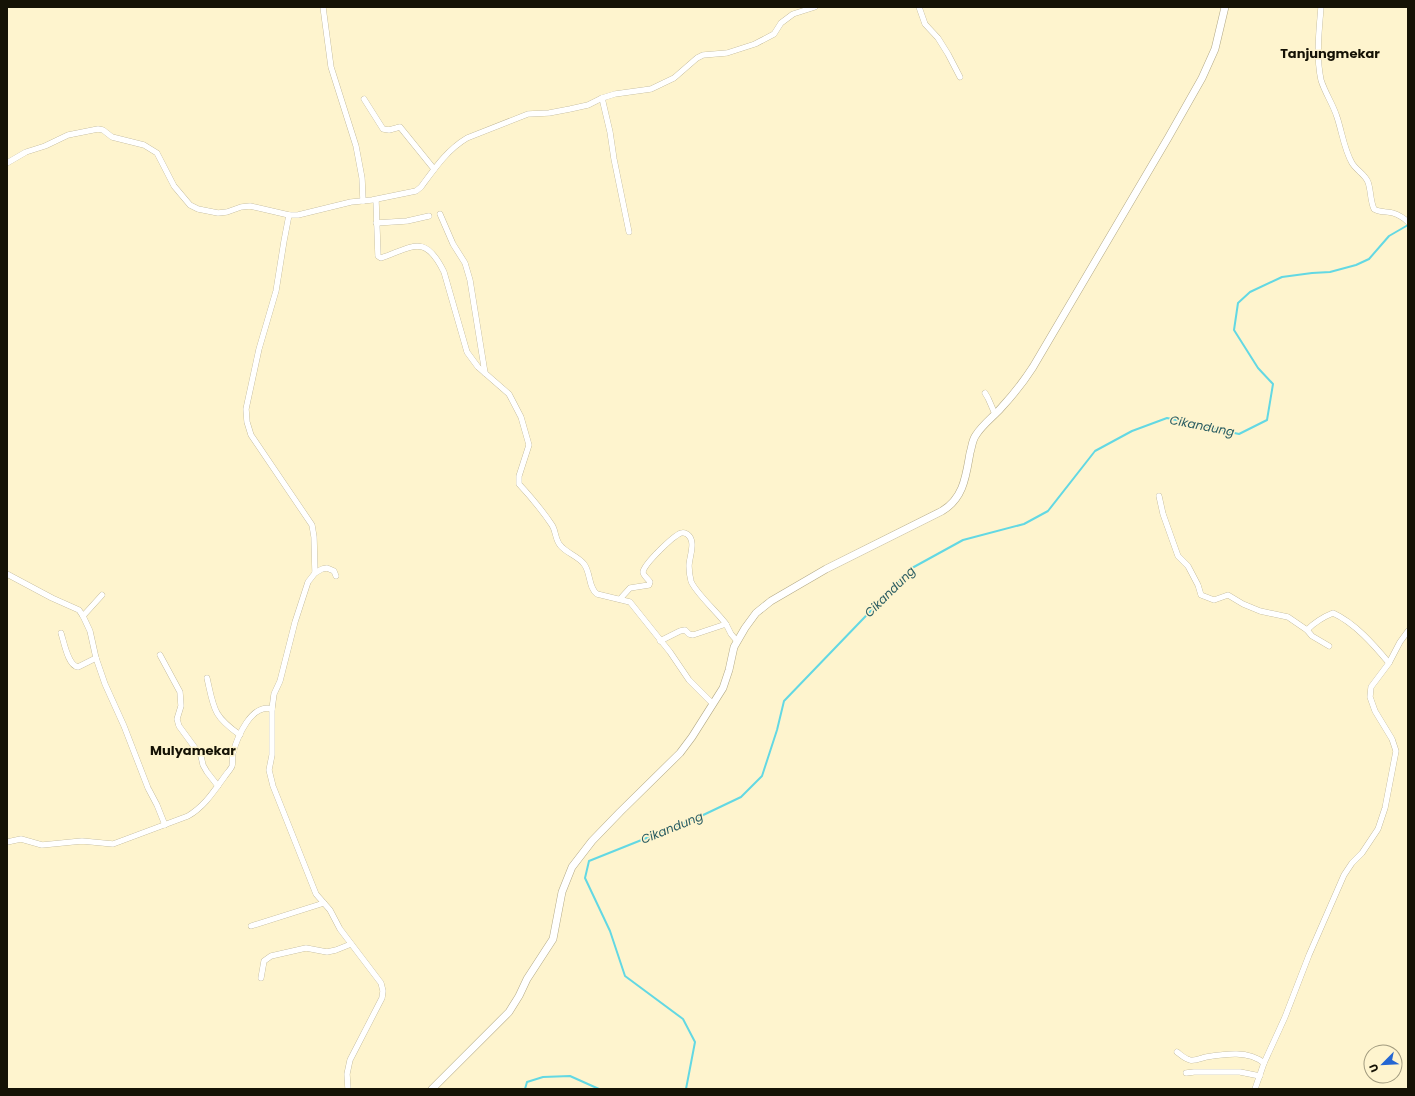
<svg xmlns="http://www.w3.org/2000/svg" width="1415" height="1096" viewBox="0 0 1415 1096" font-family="Poppins,sans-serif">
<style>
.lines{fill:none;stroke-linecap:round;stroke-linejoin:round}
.stream{stroke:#63d8e3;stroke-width:2}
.minor-casing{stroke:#b2a885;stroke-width:6}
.tertiary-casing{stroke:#b2a885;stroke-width:8}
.minor{stroke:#fff;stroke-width:5.5}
.tertiary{stroke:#fff;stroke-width:7}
.labels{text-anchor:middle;stroke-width:3;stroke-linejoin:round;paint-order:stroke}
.water-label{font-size:12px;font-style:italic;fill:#2a5c61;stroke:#fef4ce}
.quarter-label{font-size:13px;font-weight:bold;fill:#151205;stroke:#fef4ce}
</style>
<rect width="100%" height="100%" fill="#fef4ce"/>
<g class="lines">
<!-- stream -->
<g class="stream">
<path d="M525 1089 527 1082 543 1077 570 1076 599 1089"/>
<path d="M686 1089 695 1042 683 1019 625 976 610 931 585 878 589 861 699 817 741 797 762 776 777 730 784 701 912 568 963 540 1024 524 1048 511 1095 451 1132 431 1167 418 1239 434 1267 420 1273 384 1258 368 1234 330 1238 303 1250 292 1282 277 1312 273 1330 272 1356 265 1369 259 1389 236 1408 225"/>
</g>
<defs>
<g id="minor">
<path d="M323 7 331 67 356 146 362 178 363 201"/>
<path d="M919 7 925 24 938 38 948 54 960 77"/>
<path d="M1321 7C1319 31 1316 57 1321 80 1325 93 1333 104 1337 117 1342 132 1344 149 1352 163 1356 170 1365 174 1368 182 1371 190 1370 200 1374 209 1380 213 1387 211 1393 213 1399 215 1404 218 1408 222"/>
<path d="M602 98 610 132 614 159 629 232"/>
<path d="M364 99 383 129 389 130 400 127 434 169"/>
<path d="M7 163 26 152 45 146 68 135 98 129 103 130 112 137 144 145 157 153 174 186 190 205 198 209 218 213 227 212 241 207 250 206 289 215H298L351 202 372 200 416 191 421 187C435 168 447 150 467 138L528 114 549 113 570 109 588 105 602 98 615 94 651 89 674 78 697 58 703 55 727 53 755 44 774 34 781 23 793 14 815 7"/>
<path d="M376 200 378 256 381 258C413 247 425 233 444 272L467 352 478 367 509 394 521 417 529 445 519 476V484C531 497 542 510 552 525 556 531 555 539 560 545 566 553 578 556 584 564 591 573 588 587 597 594L630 602 670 652 689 680 713 704"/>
<path d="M440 214 453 244 465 263 470 280 485 373"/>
<path d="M289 215 284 241 276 291 259 349 246 409 247 422 251 435 312 525 314 537 315 573"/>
<path d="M376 223 407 221 429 216"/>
<path d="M985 393 988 398 995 414"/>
<path d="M1159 496 1163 514 1178 556 1188 566 1198 585 1201 595 1214 600 1228 595 1243 604 1260 611 1288 617 1307 630C1314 623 1323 617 1333 613 1355 623 1374 645 1389 663"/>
<path d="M7 574 52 598 79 610 83 616 90 631 96 658 105 684 124 726 148 788 157 805 165 825"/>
<path d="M336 576 334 571 327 568 322 569 315 573 308 582 295 622 280 681 274 694 272 709V755L269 770 273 786 316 894 330 910 340 929 381 983 383 991 382 998 350 1060 347 1074 348 1089"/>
<path d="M620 599 630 588 649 585 650 582C648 579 643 575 643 572 644 564 673 536 681 533 684 532 685 533 687 534 697 541 689 557 689 566 689 571 690 577 691 581 694 591 718 613 726 624"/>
<path d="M83 616 102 595"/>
<path d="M1307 630 1312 636 1329 646"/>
<path d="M61 633C64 642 68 666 78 667L96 658"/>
<path d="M660 641 680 631 685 630 689 634 693 635 726 624 731 634 737 641"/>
<path d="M160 655 180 692 181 706 177 719 179 726 201 756 203 765 207 772 218 786"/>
<path d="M207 678C214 709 213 716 240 735"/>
<path d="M7 842 21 839 42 845 82 841 113 844 188 816C205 806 214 791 225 776 227 773 231 769 232 766 233 762 232 757 233 753 237 738 251 703 272 709"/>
<path d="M251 926 324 903"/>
<path d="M261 978 264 961 271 956 306 948 327 952 336 950 351 944"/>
<path d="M1177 1052C1181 1055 1185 1059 1190 1060 1196 1061 1201 1058 1206 1057 1225 1054 1248 1050 1264 1063"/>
<path d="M1186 1073 1194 1072H1240L1260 1076"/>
<path d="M1255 1089 1264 1063 1285 1017 1309 955 1344 875 1352 863 1362 853 1378 829 1385 808 1396 751 1392 739 1375 711 1370 697 1371 687 1389 663 1400 642 1408 631"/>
</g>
<path id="tertiary" d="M432 1089 509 1012 519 996 527 979 553 939 562 892 572 867 592 841 620 812 680 753 692 737 723 688 729 670 734 647 745 628 756 613 771 601 826 569 942 511C964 498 966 475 970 453 972 447 972 440 976 435 982 425 993 417 1001 408 1013 395 1024 381 1033 367L1168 138 1202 78 1215 49 1225 7"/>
</defs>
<!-- minor casing -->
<use href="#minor" class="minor-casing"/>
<!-- tertiary casing -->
<use href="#tertiary" class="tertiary-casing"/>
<!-- minor -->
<use href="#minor" class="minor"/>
<!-- tertiary -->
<use href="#tertiary" class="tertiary"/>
</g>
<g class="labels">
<!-- water labels -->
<g class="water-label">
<text transform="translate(1202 426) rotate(11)" y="4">Cikandung</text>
<text transform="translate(890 592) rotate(-45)" y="4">Cikandung</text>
<text transform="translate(672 828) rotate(-22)" y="4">Cikandung</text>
</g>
<!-- quarter labels -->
<g class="quarter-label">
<text x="1330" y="58">Tanjungmekar</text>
<text x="193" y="755">Mulyamekar</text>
</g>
</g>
<!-- border -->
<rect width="1415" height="1096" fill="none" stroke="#151205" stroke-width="16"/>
<!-- north arrow -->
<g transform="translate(1383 1064) rotate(246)"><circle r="19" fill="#fef4ce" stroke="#a19a7e"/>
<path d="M0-3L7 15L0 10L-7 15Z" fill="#2567d3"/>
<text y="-6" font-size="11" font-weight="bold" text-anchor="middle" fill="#151205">U</text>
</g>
</svg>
